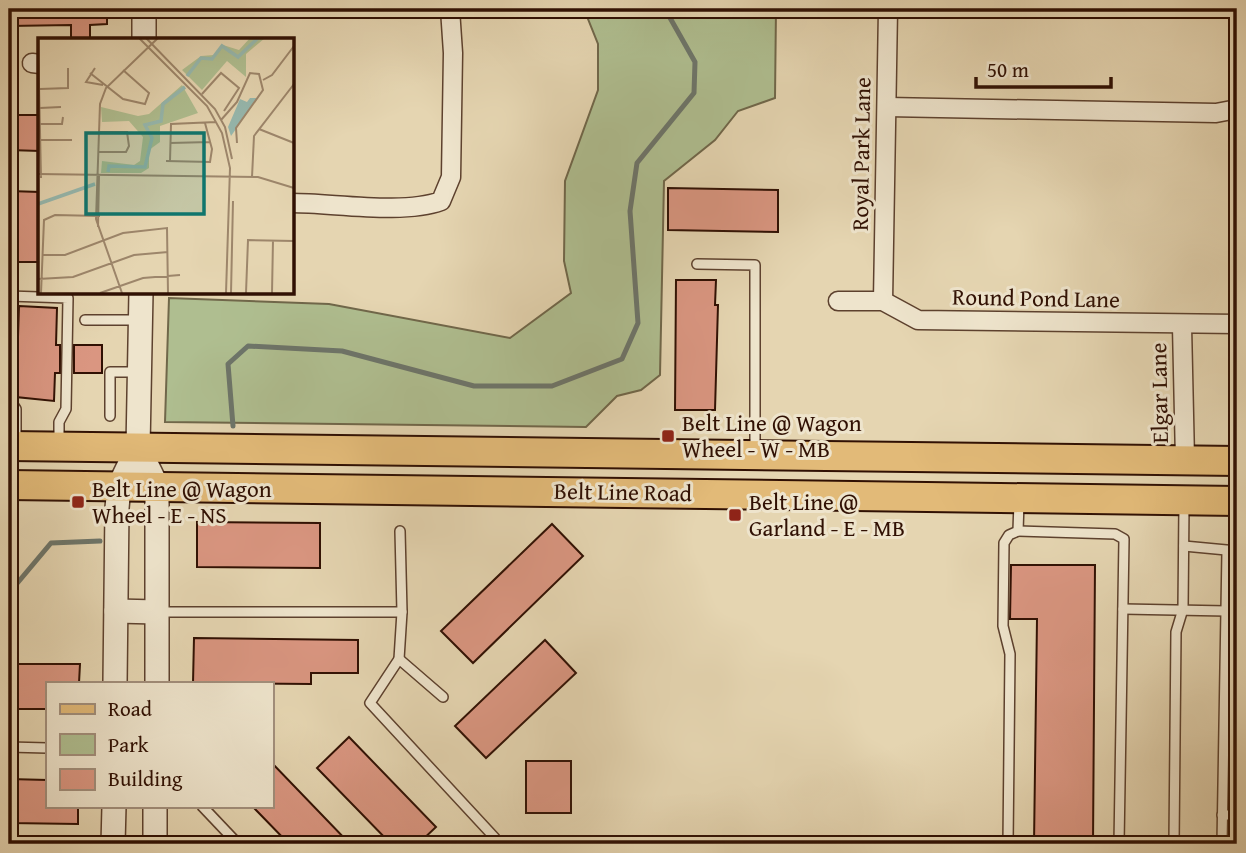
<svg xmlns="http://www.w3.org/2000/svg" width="1246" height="853" viewBox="0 0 1246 853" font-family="'Gentium Book Plus',serif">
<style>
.green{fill:#afbe90;stroke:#70674a;stroke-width:2}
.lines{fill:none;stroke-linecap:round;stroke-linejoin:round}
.stream{stroke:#6d756a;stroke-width:5}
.building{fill:#da9681;stroke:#301003;stroke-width:2}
.service-casing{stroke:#5d412e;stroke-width:12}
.minor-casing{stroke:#5d412e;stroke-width:21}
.tertiary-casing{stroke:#5d412e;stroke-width:26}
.primary-casing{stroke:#301003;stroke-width:32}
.service{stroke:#eee4cc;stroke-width:9}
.minor{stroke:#eee4cc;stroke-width:18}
.tertiary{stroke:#eee4cc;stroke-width:23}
.primary{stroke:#e2ba78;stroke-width:28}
.poi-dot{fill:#8f2418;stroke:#eee4cc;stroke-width:2.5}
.labels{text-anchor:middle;stroke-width:6;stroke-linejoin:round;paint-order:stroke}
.street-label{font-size:23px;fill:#301003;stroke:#eee4cc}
.poi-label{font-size:23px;fill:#301003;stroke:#eee4cc;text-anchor:start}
.inset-river{fill:none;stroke:#96b8ae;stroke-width:3.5}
.inset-road{fill:none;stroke:#9d866b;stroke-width:2}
.view{fill:#0f766e;fill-opacity:0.15;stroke:#0f766e;stroke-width:3.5}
.inset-edge{fill:none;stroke:#301003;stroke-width:3.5}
</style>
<rect width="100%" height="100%" fill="#e5d5b1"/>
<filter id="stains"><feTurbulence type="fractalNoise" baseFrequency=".00286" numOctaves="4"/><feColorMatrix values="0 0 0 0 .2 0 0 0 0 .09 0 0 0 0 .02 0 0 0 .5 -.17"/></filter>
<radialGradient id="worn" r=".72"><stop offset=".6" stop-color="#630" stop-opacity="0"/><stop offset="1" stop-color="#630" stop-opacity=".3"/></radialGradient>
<!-- green -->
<path class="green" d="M584 9H776L775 98 738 111 715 140 664 181 660 375 641 390 617 396 586 427 165 422 169 298 329 304 510 338 571 293 564 261 565 181 598 90V44Z"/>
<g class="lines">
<!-- stream -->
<g class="stream">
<path d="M233 426 228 364 248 346 342 351 474 386H552L622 359 638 323 630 211 637 163 694 93 695 62 665 9"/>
<path d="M9 593 51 543 100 541"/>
</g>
</g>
<!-- building -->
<g class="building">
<path d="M9 9H107V24L90 25V40H71V25L9 26Z"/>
<path d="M9 115H40V151L9 150Z"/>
<path d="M668 188 778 190V232L668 230Z"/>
<path d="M9 191 40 192V262H9Z"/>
<path d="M676 280H716L715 305H718L715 410H675Z"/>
<path d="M19 306 57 308 56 345H60V373H55L54 401 16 397Z"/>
<rect x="74" y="345" width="28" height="28"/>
<path d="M197 522 320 523V568L197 567Z"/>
<path d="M552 524 583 556 473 663 441 631Z"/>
<path d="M1011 565H1095L1093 844H1034L1037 619H1010Z"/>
<path d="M194 638 358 640V673H311V684L193 683Z"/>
<path d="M545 640 576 673 486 758 455 726Z"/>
<path d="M9 664H80L79 683H47V709H9Z"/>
<path d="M349 737 436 827 418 844H391L317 768Z"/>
<rect x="526" y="761" width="45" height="52"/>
<path d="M271 762 350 844H289L252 806H271Z"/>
<path d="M9 779 47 780V806H78V824L9 823Z"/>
</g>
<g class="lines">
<defs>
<g id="service">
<path d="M697 264 755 265V452"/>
<path d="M9 296 68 298 66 409 59 422V445"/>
<path d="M85 320H139"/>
<path d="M9 399 16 409V444"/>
<path d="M110 416V372H138"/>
<path d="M1018 531 1115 534 1124 539 1119 844"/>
<path d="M1184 546 1237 551"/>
<path d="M1123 609 1227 611"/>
<path d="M159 612H402L400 531"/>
<path d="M402 612 399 659 370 703 495 838 496 844"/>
<path d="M399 659 443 697"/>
<path d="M9 747 47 748"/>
<path d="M202 806 238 844"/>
<path d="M1222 815H1237"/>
<path d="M1008 844 1010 654 1003 626 1004 543 1009 535 1018 531 1019 502"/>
<path d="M1174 844 1176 632 1183 609 1184 505"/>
<path d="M1222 844 1227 551"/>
</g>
<g id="minor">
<path d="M32 63 40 64"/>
<path d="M887 107 1216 113 1237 109"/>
<path d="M292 203C334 203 403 215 441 201L451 177 453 53 450 9"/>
<path d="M838 301H883L918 320 1237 324"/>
<path d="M883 301 888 9"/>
<path d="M1182 326 1185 460"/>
</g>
<g id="tertiary">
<path d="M144 40V9"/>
<path d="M138 447 157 486V683"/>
<path d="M116 611 157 612"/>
<path d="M115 683 117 508 119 486 138 447 141 292"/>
<path d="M113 844 114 806"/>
<path d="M155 844V806"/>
</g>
<g id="primary">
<path d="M9 446 1237 461"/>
<path d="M9 485 1237 501"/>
</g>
</defs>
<!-- service casing -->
<use href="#service" class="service-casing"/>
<!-- minor casing -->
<use href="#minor" class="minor-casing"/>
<!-- tertiary casing -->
<use href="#tertiary" class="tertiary-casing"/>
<!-- primary casing -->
<use href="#primary" class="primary-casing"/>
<!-- service -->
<use href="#service" class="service"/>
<!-- minor -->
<use href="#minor" class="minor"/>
<!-- tertiary -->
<use href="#tertiary" class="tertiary"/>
<!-- primary -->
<use href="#primary" class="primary"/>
</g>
<!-- markers -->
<g class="poi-dot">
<rect x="661" y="429" width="14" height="14" rx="3.5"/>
<rect x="71" y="495" width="14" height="14" rx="3.5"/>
<rect x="728" y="508" width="14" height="14" rx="3.5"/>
</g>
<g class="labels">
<!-- street labels -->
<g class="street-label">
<text transform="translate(861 154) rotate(-89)" y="8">Royal Park Lane</text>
<text transform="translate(1036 298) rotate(1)" y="8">Round Pond Lane</text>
<text transform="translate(1159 393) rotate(-91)" y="8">Elgar Lane</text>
<text transform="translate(623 492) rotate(1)" y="8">Belt Line Road</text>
</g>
<!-- poi labels -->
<g class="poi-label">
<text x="682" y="431">Belt Line @ Wagon<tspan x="682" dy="26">Wheel - W - MB</tspan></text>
<text x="92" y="497">Belt Line @ Wagon<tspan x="92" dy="26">Wheel - E - NS</tspan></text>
<text x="749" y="510">Belt Line @<tspan x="749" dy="26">Garland - E - MB</tspan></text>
</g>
</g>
<!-- overview -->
<g transform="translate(38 38)">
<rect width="256" height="256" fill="#e5d5b1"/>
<path d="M212 0H227L208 16V39L189 23 164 52 144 32 163 18 176 17 185 7 201 12ZM144 47 160 75 122 88V104L111 112V130L103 135H63L64 123 96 127 102 123 105 99 91 83 64 84 63 69 100 78 111 76Z" fill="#afbe90"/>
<path d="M212 60H220L193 98 190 89 202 61 209 64Z" fill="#96b8ae"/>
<path class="inset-river" d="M149 38 163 20 174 21 184 8 200 19 220 0M70 134 71 128 107 129 114 100 107 87 123 83 125 66 147 49M0 166 57 146"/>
<path class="inset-road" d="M0 0 3 140M101 0 169 68 184 95 192 130 188 255M108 0 177 71 187 89 194 121M57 30 48 44 65 47M52 35 85 61 107 66 111 55 85 32M225 42 234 37 256 8M2 51 30 50V30M164 56 183 35 201 50 186 73M2 70 23 69M183 82 199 64 212 35 221 36 225 52 198 90 199 105M2 86H24L25 79M221 91 256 105M2 102H34M132 105 172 104M61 114H88L91 108 89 94H61M128 123 172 124 174 111 167 85M132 123 133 86 178 84M0 136 220 139 256 150M214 139 216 98 256 46M60 189 61 137M4 217H27L85 195 129 190 130 255M0 241 35 239 96 217 130 214M3 255 6 182 17 177 62 178M62 255 105 240 142 237M84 255 58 181 62 66 68 50 120 0M193 255 195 163M208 255 210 202 256 203M234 255 235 202"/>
<path class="view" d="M48 95H166V176H48Z"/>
<rect width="256" height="256" class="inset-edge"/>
</g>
<!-- margin -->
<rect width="1246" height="853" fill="none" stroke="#e5d5b1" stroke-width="35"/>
<rect x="10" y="10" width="1225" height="832" fill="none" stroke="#301003" stroke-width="3.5"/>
<rect x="18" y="18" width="1211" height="818" fill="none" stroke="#301003" stroke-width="2"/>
<!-- legend -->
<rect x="46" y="682" width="228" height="126" fill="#eee4cc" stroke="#a28f7c" stroke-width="2"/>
<rect x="60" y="704" width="35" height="10" fill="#e2ba78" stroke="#a28f7c" stroke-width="2"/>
<text x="108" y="716" font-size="21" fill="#301003">Road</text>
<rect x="60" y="734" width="35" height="21" fill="#afbe90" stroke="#a28f7c" stroke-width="2"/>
<text x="108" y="752" font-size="21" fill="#301003">Park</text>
<rect x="60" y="769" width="35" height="21" fill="#da9681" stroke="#a28f7c" stroke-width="2"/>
<text x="108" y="786" font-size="21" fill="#301003">Building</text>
<!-- scale -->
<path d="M976 77v10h135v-10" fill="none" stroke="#301003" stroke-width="3.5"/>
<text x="987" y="77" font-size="21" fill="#301003" stroke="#eee4cc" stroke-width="5" paint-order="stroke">50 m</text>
<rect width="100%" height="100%" filter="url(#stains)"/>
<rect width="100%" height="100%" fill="url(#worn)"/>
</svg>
